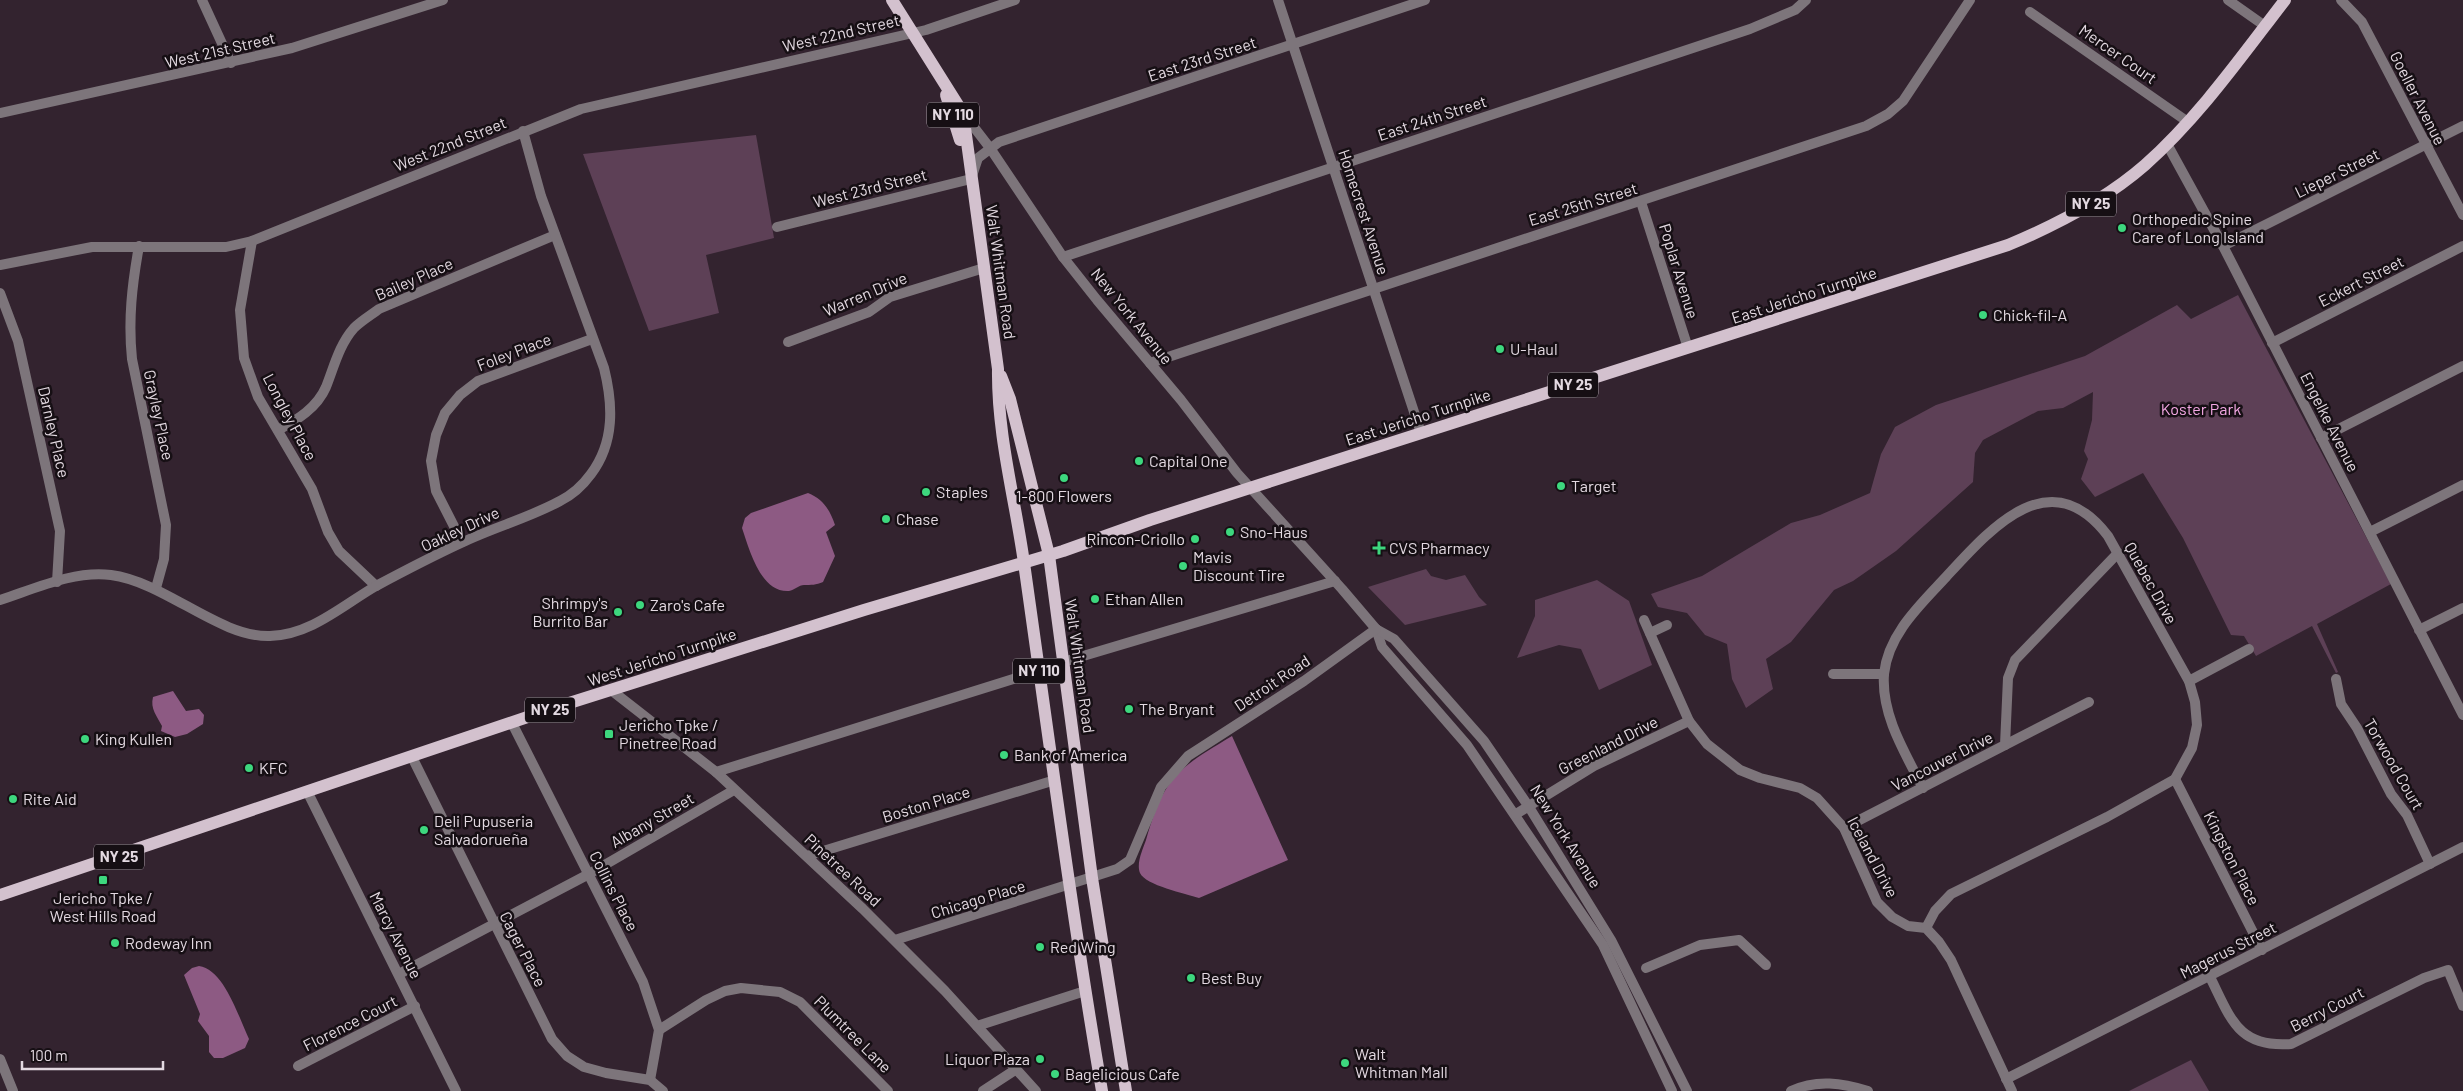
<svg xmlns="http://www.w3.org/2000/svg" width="2463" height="1091" viewBox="0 0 2463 1091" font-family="Barlow,sans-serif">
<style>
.green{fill:#5d4056}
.water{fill:#8d5a83}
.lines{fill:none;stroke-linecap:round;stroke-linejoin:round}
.minor{stroke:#7d757b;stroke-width:10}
.major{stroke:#d3c1ce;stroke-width:12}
.poi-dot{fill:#3dd77e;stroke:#160f14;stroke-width:2}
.labels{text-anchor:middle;stroke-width:5;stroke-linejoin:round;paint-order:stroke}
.shield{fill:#160f14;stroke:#a69ca4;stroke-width:1}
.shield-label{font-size:15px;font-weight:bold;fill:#e3d9e1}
.street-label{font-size:16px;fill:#e3d9e1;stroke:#160f14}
.poi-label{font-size:16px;fill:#e3d9e1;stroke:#160f14;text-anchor:start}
.park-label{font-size:16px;fill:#f3a7e3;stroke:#160f14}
</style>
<rect width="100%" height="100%" fill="#33232f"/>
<!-- green -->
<g class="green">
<path d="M756 135 774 238 706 255 719 313 649 331 583 154Z"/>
<path d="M2238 295 2391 584 2317 624 2338 672 2336 673 2312 626 2256 656 2244 636 2231 635 2183 538 2143 473 2095 497 2081 479 2088 459 2084 451 2092 420 2093 392 2063 408 2038 411 1983 440 1975 453 1973 482 1896 551 1853 581 1834 590 1791 642 1766 659 1773 689 1746 708 1732 679 1727 644 1705 635 1687 613 1658 607 1651 594 1702 576 1791 523 1820 515 1870 493 1881 454 1895 427 1936 405 2085 356 2177 305 2191 319Z"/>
<path d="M1426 569 1431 576 1446 580 1465 575 1479 597 1487 605 1405 625 1368 587Z"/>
<path d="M1597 580 1629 601 1652 665 1599 690 1581 649 1559 645 1517 658 1535 616V600Z"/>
<path d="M2191 1060 2209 1091H2129Z"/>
</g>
<!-- water -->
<g class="water">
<path d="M808 493C823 499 830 510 835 525L826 532 835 556 823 582C816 585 811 585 804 585 799 585 794 590 789 591 760 593 749 548 742 528L745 518 751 513Z"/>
<path d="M173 691 186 711 199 709 204 715 203 724 187 734 175 737 161 731 162 726C157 716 150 709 153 697Z"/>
<path d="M1232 736 1288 860 1199 898C1186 894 1145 885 1140 873 1136 863 1143 849 1146 840 1164 777 1177 769 1232 736Z"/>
<path d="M199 966C224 969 239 1018 249 1039L245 1048 223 1058H214L209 1052V1036L198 1021 200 1014 184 975 192 968Z"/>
</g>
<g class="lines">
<!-- minor -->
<g class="minor">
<path d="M202 0 231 63"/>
<path d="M1278 0 1421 433"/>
<path d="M2228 0 2265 26"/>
<path d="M2341 0 2362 22 2463 215"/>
<path d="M2030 12 2188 122"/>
<path d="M0 113 292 48 443 0"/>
<path d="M963 113 990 148 1063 257 1097 300 1181 400 1237 473 1342 589 1376 629 1382 647 1467 745 1603 945 1672 1091"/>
<path d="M2167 144 2223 246 2463 715"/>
<path d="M1641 202 1688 348"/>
<path d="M777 227 971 179 978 158 999 142 1425 0"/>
<path d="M252 241 240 310 244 358 258 397 312 489 328 532 339 551 376 586"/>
<path d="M139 246C132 285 128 320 132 359L166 525 164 559 156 588"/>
<path d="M2223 246 2463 126"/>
<path d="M1063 257 1750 29 1795 10 1806 0"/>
<path d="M0 265 92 247H226L252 241 581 109 926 30 1015 0"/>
<path d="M0 293 18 341 60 531 57 582"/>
<path d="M788 342 869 312 890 297 984 268"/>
<path d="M2272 343 2463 246"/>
<path d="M1150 363 1866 126 1888 114 1903 101 1970 0"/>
<path d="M278 430C297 420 317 408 326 387 334 367 339 345 354 328 361 321 371 315 379 309L555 235"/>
<path d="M2321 438 2463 366"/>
<path d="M2370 532 2463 485"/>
<path d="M462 542 436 491 431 461 436 435 445 413 460 395 478 381 592 339"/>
<path d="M0 600C34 589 75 570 111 575 165 582 220 638 270 636 311 635 343 605 376 586 404 571 433 556 461 543 494 527 529 518 560 501 572 495 583 485 591 474 615 442 613 404 604 368L541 196 523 131"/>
<path d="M1644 620 1689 721 1707 744 1740 770 1760 778 1800 788 1817 798 1844 828 1877 902 1892 917 1908 926 1926 928 1939 942 1951 960 2012 1091"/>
<path d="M1376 629 1394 639 1484 741 1529 807 1611 940 1687 1091"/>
<path d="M2419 630 2463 608"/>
<path d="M1650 633 1667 625"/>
<path d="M1063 662 1335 581"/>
<path d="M1833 674H1884"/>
<path d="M2336 679 2341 704 2357 728 2391 794 2407 815 2430 864"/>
<path d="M2189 681 2249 649"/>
<path d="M611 690 716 772 863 909 945 991 1036 1091"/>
<path d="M512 723 643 982 659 1030 650 1080"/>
<path d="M2005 745 2089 702"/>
<path d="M412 757 552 1039 567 1056 584 1067 606 1073 650 1080 663 1091"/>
<path d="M716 772 1039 671"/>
<path d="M2175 779 2262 950"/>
<path d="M1923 788C1905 753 1881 715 1884 674 1888 634 1921 604 1946 577 1991 528 2050 460 2108 536L2189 681 2195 702 2197 725 2192 748 2175 779 2107 817 1951 894 1935 911 1926 928"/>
<path d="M308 793 456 1091"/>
<path d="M1516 814 1594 766 1689 721"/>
<path d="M1844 828 2005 745 2008 678 2015 660 2118 553"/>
<path d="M807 856 1055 780"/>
<path d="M895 940 1117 869 1130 860 1161 787 1188 756 1304 681 1376 629"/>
<path d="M1646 968 1700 945 1739 940 1766 965"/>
<path d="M399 974 589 874 734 790"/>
<path d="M2210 977C2231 1019 2238 1048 2291 1044L2424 978 2448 970 2463 1006"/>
<path d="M977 1026 1085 991"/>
<path d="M659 1030 706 1000 725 991 741 988 780 992 800 1002 888 1091"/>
<path d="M0 1059 13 1091"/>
<path d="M298 1066 415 1006"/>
<path d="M2006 1079 2463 847"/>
<path d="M983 1091 1015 1070"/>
<path d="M1791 1091C1817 1079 1842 1083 1868 1091"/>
</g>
<!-- major -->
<g class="major">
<path d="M892 0 963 113 998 369C997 435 1015 498 1024 563 1049 739 1072 916 1102 1091"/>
<path d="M946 95 960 140"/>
<path d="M1001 376 1010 399 1049 555 1092 878 1126 1091"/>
<path d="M0 895 563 705 864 610 1063 551 1150 520 2008 245C2056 225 2105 200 2145 165 2199 117 2241 57 2285 0"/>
</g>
</g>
<!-- markers -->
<g class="poi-dot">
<circle cx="2122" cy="228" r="5"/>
<circle cx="1983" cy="315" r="5"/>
<circle cx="1500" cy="349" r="5"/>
<circle cx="1139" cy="461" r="5"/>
<circle cx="1064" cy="478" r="5"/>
<circle cx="1561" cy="486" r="5"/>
<circle cx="926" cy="492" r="5"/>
<circle cx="886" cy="519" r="5"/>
<circle cx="1230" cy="532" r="5"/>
<circle cx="1195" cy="539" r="5"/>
<path d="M1376.5 540.5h5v5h5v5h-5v5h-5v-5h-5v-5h5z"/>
<circle cx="1183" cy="566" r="5"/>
<circle cx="1095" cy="599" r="5"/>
<circle cx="640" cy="605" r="5"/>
<circle cx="618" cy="612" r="5"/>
<circle cx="1129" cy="709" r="5"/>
<rect x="604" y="729" width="10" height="10" rx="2.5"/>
<circle cx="85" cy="739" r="5"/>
<circle cx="1004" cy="755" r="5"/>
<circle cx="249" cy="768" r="5"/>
<circle cx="13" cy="799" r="5"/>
<circle cx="424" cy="830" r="5"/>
<rect x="98" y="875" width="10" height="10" rx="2.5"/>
<circle cx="115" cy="943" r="5"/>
<circle cx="1040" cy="947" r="5"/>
<circle cx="1191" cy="978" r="5"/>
<circle cx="1040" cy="1059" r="5"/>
<circle cx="1345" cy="1063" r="5"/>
<circle cx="1055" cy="1074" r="5"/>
</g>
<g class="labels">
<!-- shield labels -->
<g class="shield">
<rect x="927" y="102.5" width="52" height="25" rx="4"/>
<rect x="2066" y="191.5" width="50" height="25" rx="4"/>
<rect x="1548" y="372.5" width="50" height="25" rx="4"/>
<rect x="1013" y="658.5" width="52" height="25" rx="4"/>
<rect x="525" y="697.5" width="50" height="25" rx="4"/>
<rect x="94" y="844.5" width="50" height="25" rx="4"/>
</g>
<g class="shield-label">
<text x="953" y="120">NY 110</text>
<text x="2091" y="209">NY 25</text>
<text x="1573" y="390">NY 25</text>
<text x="1039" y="676">NY 110</text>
<text x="550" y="715">NY 25</text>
<text x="119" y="862">NY 25</text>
</g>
<!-- street labels -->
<g class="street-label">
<text transform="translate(841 33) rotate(-13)" y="6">West 22nd Street</text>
<text transform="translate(220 50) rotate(-13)" y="6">West 21st Street</text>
<text transform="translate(2118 54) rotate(35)" y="6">Mercer Court</text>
<text transform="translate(1202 59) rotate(-18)" y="6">East 23rd Street</text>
<text transform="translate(2418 98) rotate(63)" y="6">Goeller Avenue</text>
<text transform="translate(1432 118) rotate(-18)" y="6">East 24th Street</text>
<text transform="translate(450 144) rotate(-22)" y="6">West 22nd Street</text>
<text transform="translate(2337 173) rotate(-26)" y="6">Lieper Street</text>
<text transform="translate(870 188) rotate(-14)" y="6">West 23rd Street</text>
<text transform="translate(1583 204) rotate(-17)" y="6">East 25th Street</text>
<text transform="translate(1364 212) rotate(72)" y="6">Homecrest Avenue</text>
<text transform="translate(1679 271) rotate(73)" y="6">Poplar Avenue</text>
<text transform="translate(1001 272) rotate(82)" y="6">Walt Whitman Road</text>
<text transform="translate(414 279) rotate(-24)" y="6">Bailey Place</text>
<text transform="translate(2361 281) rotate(-27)" y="6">Eckert Street</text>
<text transform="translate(865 294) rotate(-23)" y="6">Warren Drive</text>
<text transform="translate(1804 295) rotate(-18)" y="6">East Jericho Turnpike</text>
<text transform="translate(1132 316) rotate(51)" y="6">New York Avenue</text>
<text transform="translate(514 352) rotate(-21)" y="6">Foley Place</text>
<text transform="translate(159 415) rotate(78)" y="6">Grayley Place</text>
<text transform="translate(290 417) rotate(62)" y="6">Longley Place</text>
<text transform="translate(1418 417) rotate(-18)" y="6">East Jericho Turnpike</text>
<text transform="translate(2330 422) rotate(63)" y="6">Engelke Avenue</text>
<text transform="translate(54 432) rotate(77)" y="6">Darnley Place</text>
<text transform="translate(460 529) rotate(-25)" y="6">Oakley Drive</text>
<text transform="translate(2151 583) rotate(61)" y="6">Quebec Drive</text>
<text transform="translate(662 657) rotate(-18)" y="6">West Jericho Turnpike</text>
<text transform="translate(1080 666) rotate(82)" y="6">Walt Whitman Road</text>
<text transform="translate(1272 683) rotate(-34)" y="6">Detroit Road</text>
<text transform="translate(1608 745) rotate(-27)" y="6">Greenland Drive</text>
<text transform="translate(1942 761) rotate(-27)" y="6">Vancouver Drive</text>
<text transform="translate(2394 764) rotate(60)" y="6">Torwood Court</text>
<text transform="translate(926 804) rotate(-17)" y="6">Boston Place</text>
<text transform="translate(652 820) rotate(-30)" y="6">Albany Street</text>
<text transform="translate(1566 836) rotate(58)" y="6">New York Avenue</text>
<text transform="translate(1873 857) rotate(62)" y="6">Iceland Drive</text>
<text transform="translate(2232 858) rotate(63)" y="6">Kingston Place</text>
<text transform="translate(843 870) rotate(43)" y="6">Pinetree Road</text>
<text transform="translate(614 891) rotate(63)" y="6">Collins Place</text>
<text transform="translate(978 899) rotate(-17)" y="6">Chicago Place</text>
<text transform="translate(396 935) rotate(63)" y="6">Marcy Avenue</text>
<text transform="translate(523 949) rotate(63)" y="6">Cager Place</text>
<text transform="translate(2228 950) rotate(-27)" y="6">Magerus Street</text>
<text transform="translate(2327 1009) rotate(-27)" y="6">Berry Court</text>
<text transform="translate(350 1023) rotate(-27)" y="6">Florence Court</text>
<text transform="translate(853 1034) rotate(45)" y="6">Plumtree Lane</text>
</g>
<!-- poi labels -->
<g class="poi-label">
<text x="2132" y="225">Orthopedic Spine<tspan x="2132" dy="18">Care of Long Island</tspan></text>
<text x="1993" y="321">Chick-fil-A</text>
<text x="1510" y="355">U-Haul</text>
<text x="1149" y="467">Capital One</text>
<text x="1571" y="492">Target</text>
<text x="936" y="498">Staples</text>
<text x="1064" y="502" text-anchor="middle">1-800 Flowers</text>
<text x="896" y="525">Chase</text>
<text x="1240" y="538">Sno-Haus</text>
<text x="1185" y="545" text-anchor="end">Rincon-Criollo</text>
<text x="1389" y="554">CVS Pharmacy</text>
<text x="1193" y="563">Mavis<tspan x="1193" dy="18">Discount Tire</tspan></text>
<text x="1105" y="605">Ethan Allen</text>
<text x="608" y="609" text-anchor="end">Shrimpy's<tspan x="608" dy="18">Burrito Bar</tspan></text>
<text x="650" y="611">Zaro's Cafe</text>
<text x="1139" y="715">The Bryant</text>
<text x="619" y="731">Jericho Tpke /<tspan x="619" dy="18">Pinetree Road</tspan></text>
<text x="95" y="745">King Kullen</text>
<text x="1014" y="761">Bank of America</text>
<text x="259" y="774">KFC</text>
<text x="23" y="805">Rite Aid</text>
<text x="434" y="827">Deli Pupuseria<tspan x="434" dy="18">Salvadorueña</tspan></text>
<text x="103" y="904" text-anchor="middle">Jericho Tpke /<tspan x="103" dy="18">West Hills Road</tspan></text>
<text x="125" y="949">Rodeway Inn</text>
<text x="1050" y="953">Red Wing</text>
<text x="1201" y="984">Best Buy</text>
<text x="1355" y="1060">Walt<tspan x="1355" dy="18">Whitman Mall</tspan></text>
<text x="1030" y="1065" text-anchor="end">Liquor Plaza</text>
<text x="1065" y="1080">Bagelicious Cafe</text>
</g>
<!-- park labels -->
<g class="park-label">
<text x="2201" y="415">Koster Park</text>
</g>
</g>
<!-- scale -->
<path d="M22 1061v8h141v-8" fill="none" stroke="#e3d9e1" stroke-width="2.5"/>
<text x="30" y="1061" font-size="15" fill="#e3d9e1" stroke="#160f14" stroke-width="4" paint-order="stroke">100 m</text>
</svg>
